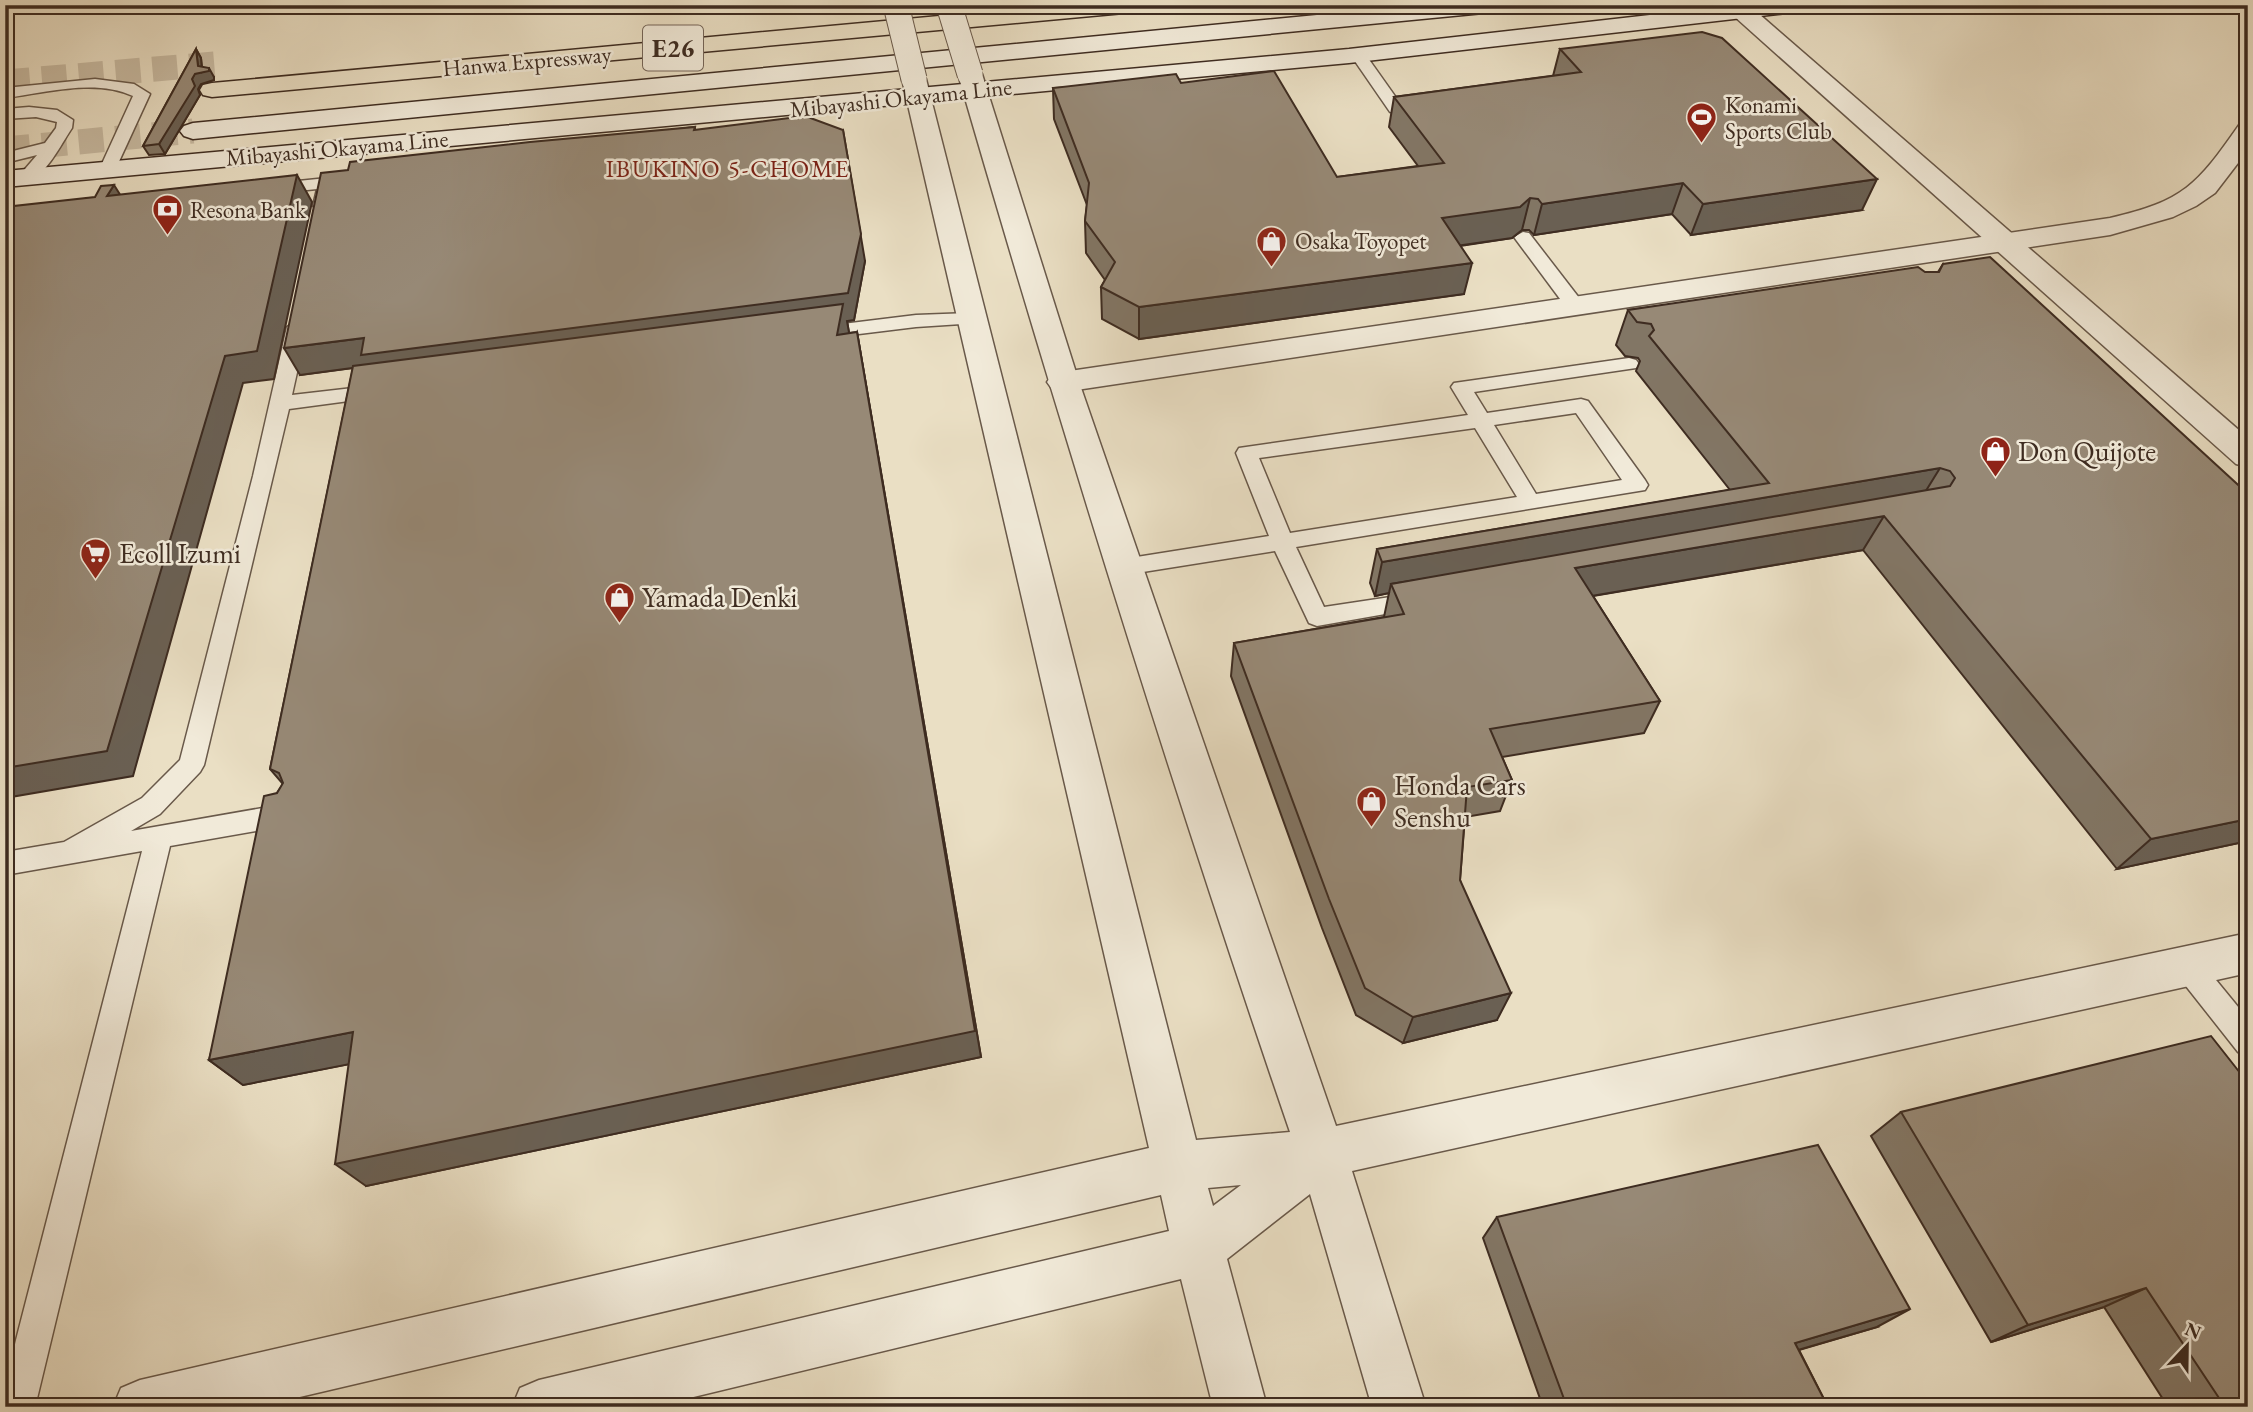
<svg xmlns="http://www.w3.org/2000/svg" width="2253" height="1412" viewBox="0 0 2253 1412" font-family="'EB Garamond',serif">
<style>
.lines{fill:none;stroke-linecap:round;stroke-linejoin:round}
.secondary-tunnel{stroke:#c8bba3;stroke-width:25;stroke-dasharray:25 12;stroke-linecap:butt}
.motorway-tunnel{stroke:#c8bba3;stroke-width:25;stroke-dasharray:25 12;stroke-linecap:butt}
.service-casing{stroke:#69594a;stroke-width:3}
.minor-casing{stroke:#69594a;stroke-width:3}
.tertiary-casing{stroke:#69594a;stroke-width:3}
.secondary-casing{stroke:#3e2c21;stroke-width:3}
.motorway-casing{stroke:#3e2c21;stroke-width:3}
.service{fill:#f1ead9;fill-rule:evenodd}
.minor{fill:#f1ead9;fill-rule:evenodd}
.tertiary{fill:#f1ead9;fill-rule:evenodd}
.secondary{fill:#f1ead9;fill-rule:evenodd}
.motorway{fill:#eadfc4;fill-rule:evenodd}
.tertiary-bridge-casing{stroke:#69594a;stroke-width:27;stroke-linecap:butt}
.tertiary-bridge{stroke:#f1ead9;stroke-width:25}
.wall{fill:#827665;stroke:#3e2c21;stroke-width:2}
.shaded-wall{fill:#6a6053;stroke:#3e2c21;stroke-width:2}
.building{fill:#978976;stroke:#3e2c21;stroke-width:2}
.labels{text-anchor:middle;stroke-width:5;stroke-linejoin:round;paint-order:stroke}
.far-street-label{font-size:23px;fill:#3e2c21;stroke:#f1ead9}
.far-poi-label{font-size:23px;fill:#3e2c21;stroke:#f1ead9;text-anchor:start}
.far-neighbourhood-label{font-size:24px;letter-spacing:2px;fill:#7a1f14;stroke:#f1ead9}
.shield{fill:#f1ead9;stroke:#746558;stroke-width:2}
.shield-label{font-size:26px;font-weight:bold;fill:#3e2c21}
.poi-label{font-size:28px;fill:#3e2c21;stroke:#f1ead9;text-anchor:start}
</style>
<rect width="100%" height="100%" fill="#eadfc4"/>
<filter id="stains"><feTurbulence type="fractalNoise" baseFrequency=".00286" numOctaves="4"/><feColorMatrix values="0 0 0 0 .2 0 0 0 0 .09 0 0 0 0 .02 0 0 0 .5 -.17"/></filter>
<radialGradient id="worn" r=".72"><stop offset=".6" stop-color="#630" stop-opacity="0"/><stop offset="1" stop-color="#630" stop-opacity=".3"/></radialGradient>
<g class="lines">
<!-- secondary-tunnel -->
<path class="secondary-tunnel" d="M5 149 193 131"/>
<!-- motorway-tunnel -->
<path class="motorway-tunnel" d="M5 82 225 63"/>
<defs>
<g id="service">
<path d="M1358 49 1363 51 1402 106 1404 109 1402 112H1390L1350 54Z"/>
<path d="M95 79 134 84 150 94 116 168 108 173 100 168 133 96C95 78 45 93 5 98V88Z"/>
<path d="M29 107 57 110 73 120 72 128C61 144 46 176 27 181L19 176 37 155 5 163V153L45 143 56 128 57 122 36 117 5 119V109Z"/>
<path d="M327 178 335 183 331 206 322 211 313 206 317 189 269 194 260 189 269 184Z"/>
<path d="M1523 232 1529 233 1583 303 1585 307 1583 311H1569L1514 237Z"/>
<path d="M970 313 977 315 979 319 977 323 916 327 818 339 808 333 818 327 916 315Z"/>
<path d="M297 321 307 327 292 395 379 385 386 386 389 391 386 396 379 397 289 409 204 765 200 772 160 814 131 831 291 803 300 806 304 814 300 822 291 825 170 846 35 1407H5V1387L16 1340 142 851 5 875V852L64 842 142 798 180 760 253 476 287 327Z"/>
<path d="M1629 358 1636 360 1639 364 1636 368 1474 392 1487 413 1581 399 1588 401 1645 480 1648 485 1645 490 1296 547 1324 607 1417 593 1425 595 1428 601 1425 607 1317 626 1309 623 1275 551 1124 575 1116 573 1113 567 1116 561 1124 559 1269 536 1236 453 1239 448 1468 415 1451 387 1454 383ZM1576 413 1622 480 1536 494 1494 425ZM1475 428 1517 497 1290 533 1259 458Z"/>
<path d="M2188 954 2198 958 2248 1019V1056L2238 1052 2178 976 2174 967 2178 958Z"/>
</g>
<path id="minor" d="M2248 122V150L2215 193 2196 206 2173 217 2110 235 1063 392 1052 389 1047 382 1052 375 1063 372 2110 218C2184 201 2197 185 2239 125Z"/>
<g id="tertiary">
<path d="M1743 5 1751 7 2248 438V467L2236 464 1735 17 1732 12 1735 7Z"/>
<path d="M970 67 979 69 982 74 1079 382 1336 1126 2248 933V973L1352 1171 1426 1407H1372L1310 1194 1227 1259 1267 1407H1213L1181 1279 652 1407H512L520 1388 539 1380 1169 1231 1161 1195 257 1407H113L121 1388 140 1380 1149 1148 902 79 905 74 914 72 923 74 926 79 1196 1140 1290 1132C1170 782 1061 429 958 74L961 69ZM1241 1185 1213 1206 1208 1188Z"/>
</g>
<g id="secondary">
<path d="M1421 5H1505L1502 10 1494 12 193 139 184 136 180 131 184 126 193 123Z"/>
<path d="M1738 5H1807L1804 10 1796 12 1349 63 5 187V171L1349 49Z"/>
</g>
<path id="motorway" d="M1058 5H1146L1143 10 1135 12 212 97 203 95 200 90 203 85 212 83Z"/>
</defs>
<!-- service casing -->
<use href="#service" class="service-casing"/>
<!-- minor casing -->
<use href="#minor" class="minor-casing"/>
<!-- tertiary casing -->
<use href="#tertiary" class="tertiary-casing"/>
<!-- secondary casing -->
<use href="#secondary" class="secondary-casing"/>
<!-- motorway casing -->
<use href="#motorway" class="motorway-casing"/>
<!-- service -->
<use href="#service" class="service"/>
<!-- minor -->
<use href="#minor" class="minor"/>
<!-- tertiary -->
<use href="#tertiary" class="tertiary"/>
<!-- secondary -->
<use href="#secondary" class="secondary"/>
<!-- motorway -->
<use href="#motorway" class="motorway"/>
<defs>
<g id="tertiary-bridge">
<path d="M896 5 914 79"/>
<path d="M949 5 970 74"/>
</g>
</defs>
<!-- tertiary-bridge casing -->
<use href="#tertiary-bridge" class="tertiary-bridge-casing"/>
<!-- tertiary-bridge -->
<use href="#tertiary-bridge" class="tertiary-bridge"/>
</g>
<!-- wall -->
<g class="wall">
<path d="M196 49 201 58 202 67 214 77V80L201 84 198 89 200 95 165 154 149 155 143 146Z"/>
<path d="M1560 49 1862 210 1691 235 1672 214 1534 235 1529 230H1522L1512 238 1460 246 1464 294 1139 339 1102 319 1101 287 1105 280 1086 253 1085 221 1087 205 1054 119 1053 88 1181 83 1337 177 1418 166 1389 127 1394 97 1553 76Z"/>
<path d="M695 127V130L865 261 854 320 847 321 849 333 857 332 863 367 981 1057 366 1186 349 1064 243 1085 209 1060 277 793 283 784 270 769 353 368 300 375 348 170Z"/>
<path d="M1943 264 2248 841 2117 869 1863 550 1593 596 1660 701 1644 733 1502 757 1512 780 1500 811 1465 817 1460 880 1497 1020 1403 1043 1356 1015 1322 928 1231 676 1234 643 1384 617 1389 593 1375 596 1370 583 1377 549 1730 490 1636 371 1640 361 1638 358 1625 356 1616 345 1628 310 1925 272H1938Z"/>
<path d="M2248 1083V1407H2168L2104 1307 1991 1342 1871 1136 1901 1112Z"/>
<path d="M1497 1217 1877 1327 1799 1350 1828 1407H1543L1483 1238Z"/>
</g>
<!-- shaded-wall -->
<g class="shaded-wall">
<path d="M196 49 201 58 202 72 209 68 214 77V80L201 84 198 89 200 95 165 154 159 144 192 79 198 66Z"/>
<path d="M843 130 865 261 854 320 847 321 850 338 367 366 300 375 284 348 364 338Z"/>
<path d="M297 175 312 202 274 379 243 383 133 776 5 798V768L225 356Z"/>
<path d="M1877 179 1862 210 1691 235 1703 204Z"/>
<path d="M1683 183 1672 214 1534 235 1542 204Z"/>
<path d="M114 185 131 212 107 196Z"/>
<path d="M1530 198 1522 230 1512 238 1435 249 1442 218Z"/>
<path d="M1472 263 1464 294 1139 339V307Z"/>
<path d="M857 332 981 1057 366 1186 335 1164Z"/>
<path d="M1940 468 1919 502 1391 584 1389 593 1375 596 1382 562Z"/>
<path d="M1884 516 1863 550 1562 601 1575 568Z"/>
<path d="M2248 819V841L2117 869 2151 839Z"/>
<path d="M1511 993 1497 1020 1403 1043 1413 1017Z"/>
<path d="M353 1032 381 1058 243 1085 209 1060Z"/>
<path d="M2146 1288 2104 1307 1991 1342 2028 1325Z"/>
<path d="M1910 1309 1877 1327 1767 1359 1795 1343Z"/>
</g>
<!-- building -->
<g class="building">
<path d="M1702 32 1722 38 1877 179 1703 204 1683 183 1542 204 1538 199 1530 198 1520 207 1442 218 1472 263 1139 307 1101 287 1115 262 1085 221 1089 183 1053 88 1176 74 1181 83 1274 71 1337 177 1444 163 1394 97 1581 72 1560 49Z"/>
<path d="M196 49 198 66 209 68V71L195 74 192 79 195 86 159 144 143 146Z"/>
<path d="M805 116 843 130 861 234 848 293 361 355 364 338 284 348 321 173 348 170 350 162 530 142 695 127 694 130Z"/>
<path d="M297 175 257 351 225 356 107 751 5 768V207L95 197 101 186 114 185 107 196Z"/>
<path d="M1990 257 2248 494V819L2151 839 1884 516 1575 568 1660 701 1490 729 1512 780 1467 787 1460 880 1511 993 1413 1017 1365 988 1329 899 1234 643 1404 614 1391 584 1950 486 1955 478 1950 471 1940 468 1382 562 1377 549 1769 483 1649 336 1654 330 1651 324 1637 322 1628 310 1918 267 1925 272H1939L1943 264Z"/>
<path d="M843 304 837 335 857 332 975 1031 335 1164 353 1032 209 1060 264 796 277 793 283 783 279 773 270 769 353 366Z"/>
<path d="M2211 1036 2248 1083V1407H2225L2146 1288 2028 1325 1901 1112Z"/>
<path d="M1818 1145 1910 1309 1795 1343 1828 1407H1567L1497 1217Z"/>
</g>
<!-- icons -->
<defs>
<symbol id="stadium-pin" viewBox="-11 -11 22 30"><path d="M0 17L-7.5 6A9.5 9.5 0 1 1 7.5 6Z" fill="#8f2418" stroke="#f1ead9"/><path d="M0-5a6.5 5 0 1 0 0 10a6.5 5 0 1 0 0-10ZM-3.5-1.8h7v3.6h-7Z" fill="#fff"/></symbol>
<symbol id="bank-pin" viewBox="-11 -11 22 30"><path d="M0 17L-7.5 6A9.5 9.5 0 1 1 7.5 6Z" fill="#8f2418" stroke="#f1ead9"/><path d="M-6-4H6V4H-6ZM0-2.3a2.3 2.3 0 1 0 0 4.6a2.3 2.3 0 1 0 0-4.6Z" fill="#fff"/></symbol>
<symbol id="shop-pin" viewBox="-11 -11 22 30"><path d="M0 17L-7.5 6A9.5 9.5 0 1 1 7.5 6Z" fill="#8f2418" stroke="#f1ead9"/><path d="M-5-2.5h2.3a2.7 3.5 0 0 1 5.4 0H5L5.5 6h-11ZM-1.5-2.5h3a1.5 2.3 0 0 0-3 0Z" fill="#fff"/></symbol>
<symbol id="supermarket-pin" viewBox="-11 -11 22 30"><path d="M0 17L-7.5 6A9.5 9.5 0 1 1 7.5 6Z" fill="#8f2418" stroke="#f1ead9"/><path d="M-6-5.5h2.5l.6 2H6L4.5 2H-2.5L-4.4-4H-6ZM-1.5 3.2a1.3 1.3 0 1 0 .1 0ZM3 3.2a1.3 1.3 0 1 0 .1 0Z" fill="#fff"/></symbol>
</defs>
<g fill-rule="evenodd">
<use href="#stadium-pin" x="1684" y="100" width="35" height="47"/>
<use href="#bank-pin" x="150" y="192" width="35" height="47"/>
<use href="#shop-pin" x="1254" y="224" width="35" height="47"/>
<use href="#shop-pin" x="1978" y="434" width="35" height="47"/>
<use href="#supermarket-pin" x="78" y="536" width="35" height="47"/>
<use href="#shop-pin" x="602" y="580" width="35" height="47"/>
<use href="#shop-pin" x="1354" y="784" width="35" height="47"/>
</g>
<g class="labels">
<!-- far-street labels -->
<g class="far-street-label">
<text transform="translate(527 61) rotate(-5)" y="8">Hanwa Expressway</text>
<text transform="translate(901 98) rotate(-6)" y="8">Mibayashi Okayama Line</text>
<text transform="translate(337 148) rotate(-5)" y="8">Mibayashi Okayama Line</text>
</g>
<!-- far-poi labels -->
<g class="far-poi-label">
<text x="1725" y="113">Konami<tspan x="1725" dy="26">Sports Club</tspan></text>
<text x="190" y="218">Resona Bank</text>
<text x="1295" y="249">Osaka Toyopet</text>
</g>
<!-- far-neighbourhood labels -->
<g class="far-neighbourhood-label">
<text x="728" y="177">IBUKINO 5-CHOME</text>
</g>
<!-- shield labels -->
<rect class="shield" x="643" y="25.5" width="60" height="45" rx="5"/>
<g class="shield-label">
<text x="673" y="57">E26</text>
</g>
<!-- poi labels -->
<g class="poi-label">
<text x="2018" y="461">Don Quijote</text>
<text x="119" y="563">Ecoll Izumi</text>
<text x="642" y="607">Yamada Denki</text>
<text x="1394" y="795">Honda Cars<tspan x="1394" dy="32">Senshu</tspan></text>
</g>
</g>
<!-- margin -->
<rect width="2253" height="1412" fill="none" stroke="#eadfc4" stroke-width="28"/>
<rect x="7" y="7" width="2239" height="1398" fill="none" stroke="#3e2c21" stroke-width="3.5"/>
<rect x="14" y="14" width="2225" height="1384" fill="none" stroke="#3e2c21" stroke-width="2"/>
<!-- north arrow -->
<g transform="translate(2187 1346) rotate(22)" stroke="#f1ead9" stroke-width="5" paint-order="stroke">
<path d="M0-5L12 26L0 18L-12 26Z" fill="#3e2c21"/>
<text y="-10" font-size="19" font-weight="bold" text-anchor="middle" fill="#3e2c21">N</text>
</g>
<rect width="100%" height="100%" filter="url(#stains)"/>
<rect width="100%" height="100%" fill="url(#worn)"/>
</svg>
